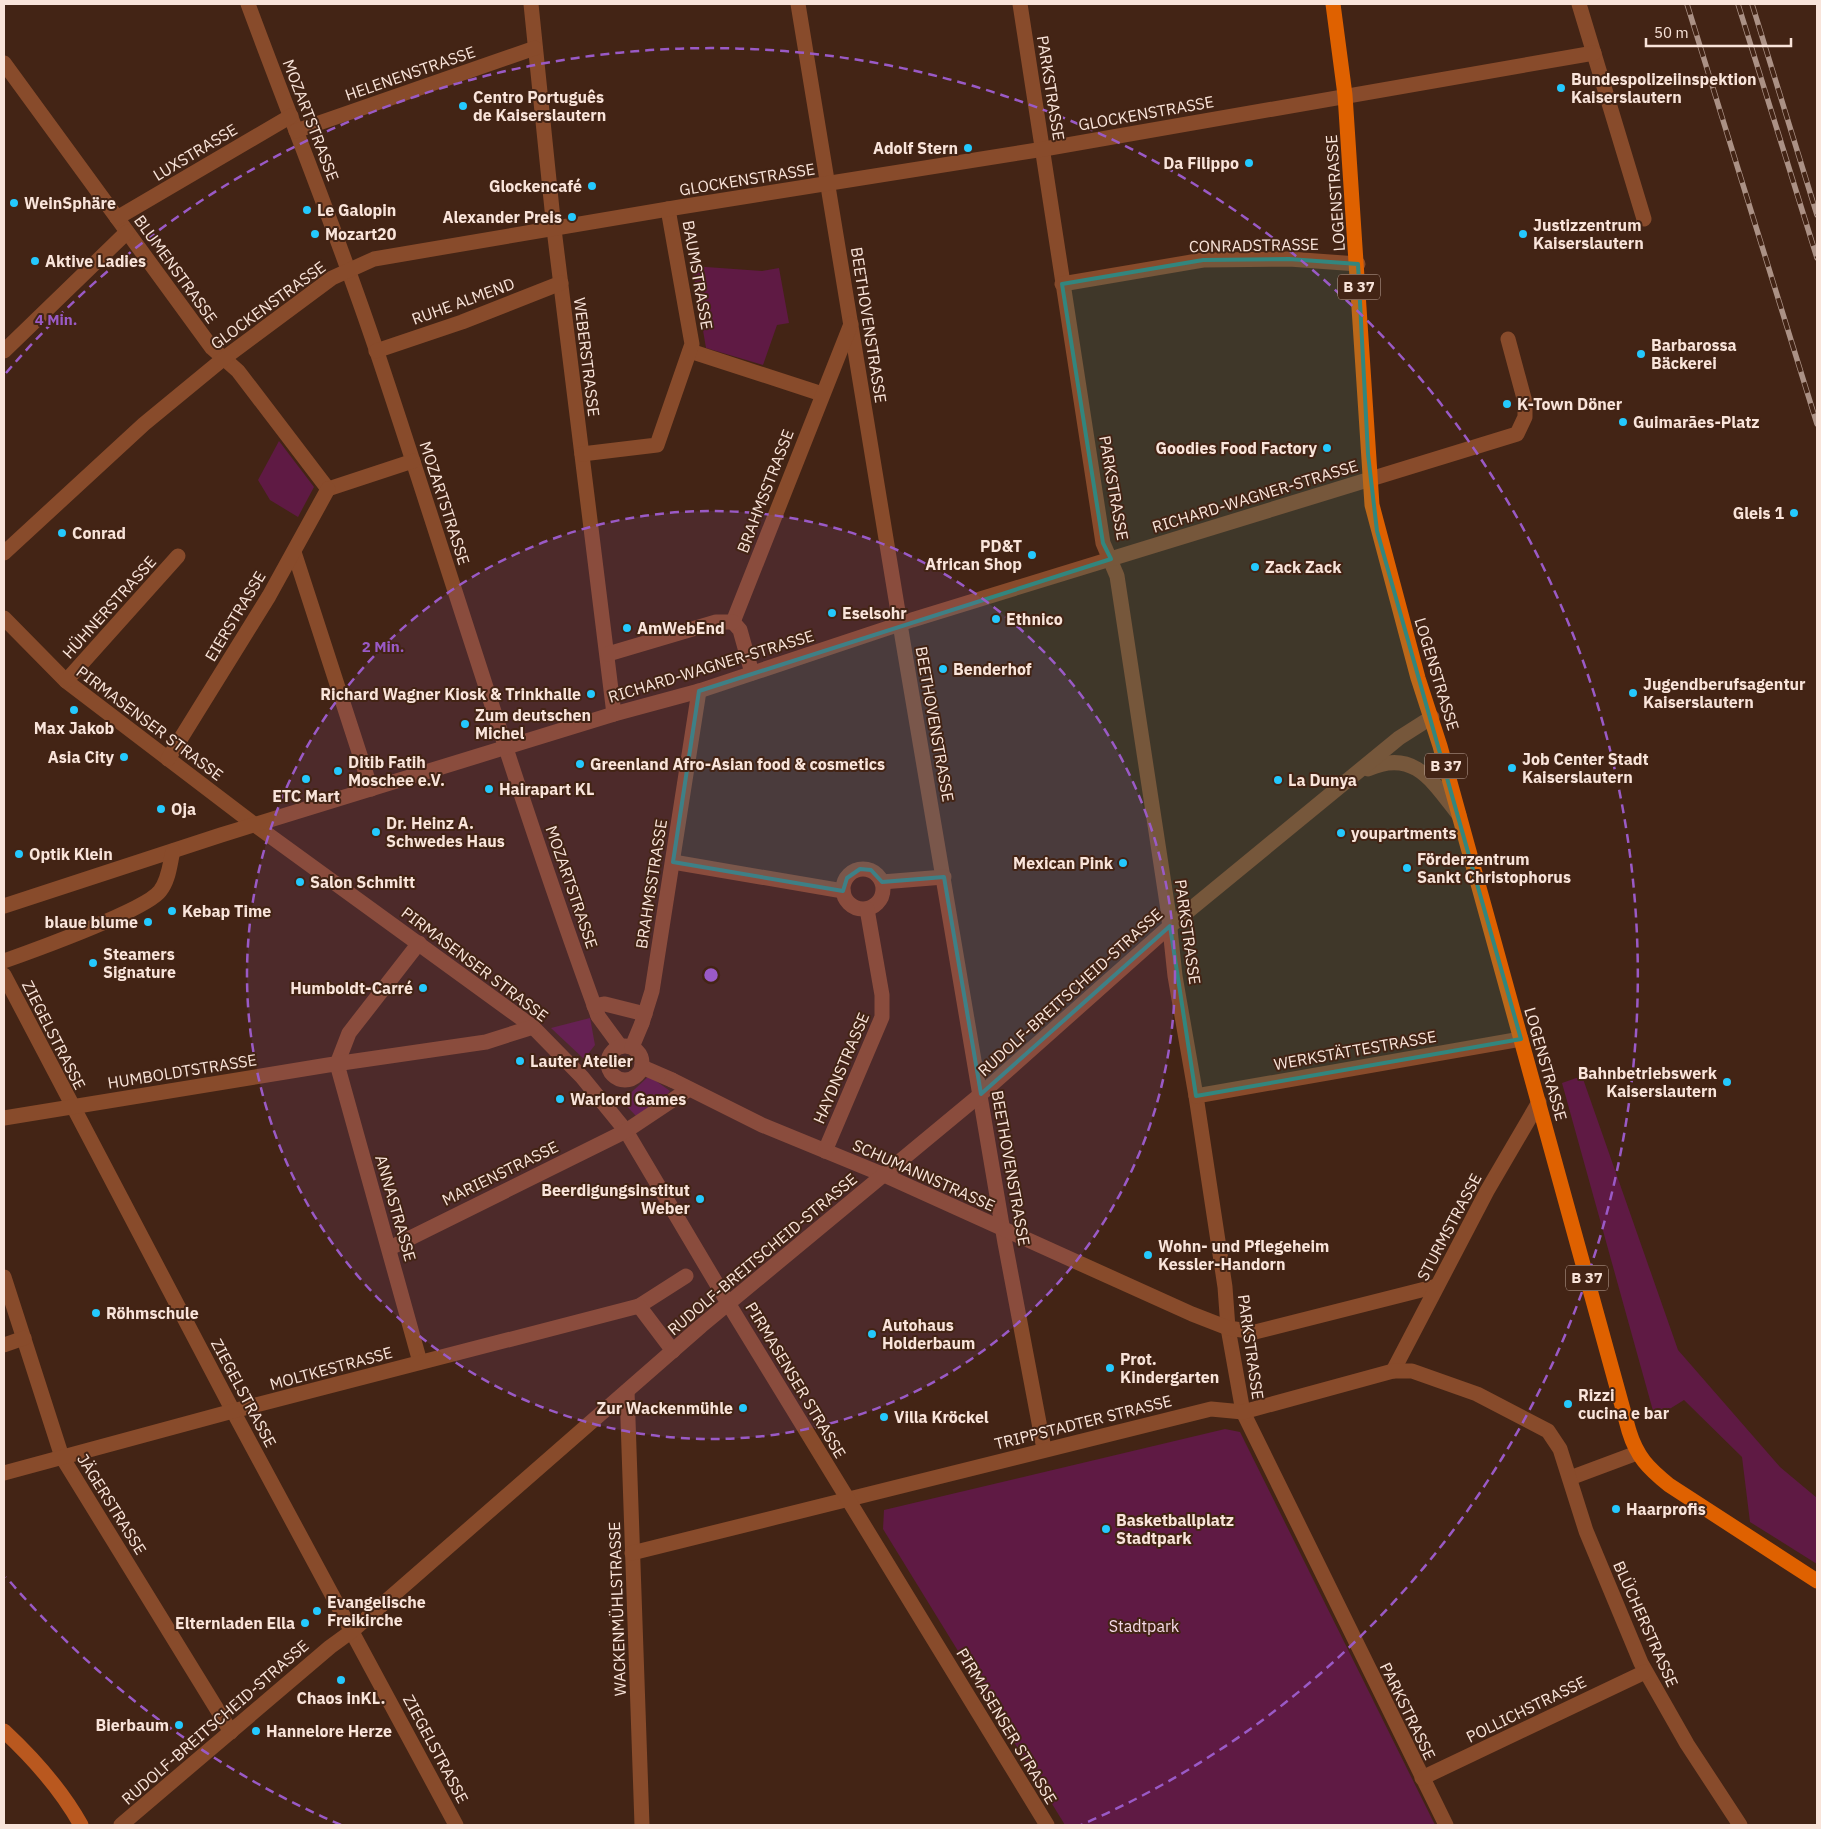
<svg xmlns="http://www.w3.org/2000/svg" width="1821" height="1829" viewBox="0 0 1821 1829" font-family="'IBM Plex Sans',sans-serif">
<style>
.green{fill:#5f1a44}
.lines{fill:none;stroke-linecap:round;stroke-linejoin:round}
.pedestrian{stroke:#884b2b;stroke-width:15}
.minor{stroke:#884b2b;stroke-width:15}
.tertiary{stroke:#884b2b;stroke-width:15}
.secondary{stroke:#b9581f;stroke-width:15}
.primary{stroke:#df6100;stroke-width:15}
.rail-casing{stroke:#ab9185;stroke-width:5.5}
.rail{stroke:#432415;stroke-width:4;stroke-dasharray:11;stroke-linecap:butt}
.marked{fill:#32867e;fill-opacity:0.2;stroke:#32867e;stroke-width:4;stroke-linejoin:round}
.ring{fill:none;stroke:#9a5ac6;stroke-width:2.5;stroke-dasharray:9 6}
.poi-dot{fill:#24c9fe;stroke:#432415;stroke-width:2}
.labels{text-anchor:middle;stroke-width:4;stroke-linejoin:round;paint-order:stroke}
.shield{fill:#432415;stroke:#c2aa9f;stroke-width:1}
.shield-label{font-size:15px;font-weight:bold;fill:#f9e4da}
.street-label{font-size:16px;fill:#f9e4da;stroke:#432415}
.poi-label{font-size:16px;font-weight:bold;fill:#f9e4da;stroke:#432415;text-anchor:start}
.park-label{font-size:16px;fill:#f6dae8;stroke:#432415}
.centre{fill:#9a5ac6;stroke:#432415;stroke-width:2.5}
.ring-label{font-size:15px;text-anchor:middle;font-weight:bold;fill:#9a5ac6;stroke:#432415;stroke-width:4;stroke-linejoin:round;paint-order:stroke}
</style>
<rect width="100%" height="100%" fill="#432415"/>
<!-- green -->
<g class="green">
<path d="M692 266 762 271 779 268 789 323 777 325 763 365 706 348Z"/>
<path d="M279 441 314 487 298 517 270 500 258 480Z"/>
<path d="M590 1018 595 1045 584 1059 551 1028Z"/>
<path d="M649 1076 670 1091 662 1100 636 1116 622 1101Z"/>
<path d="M1582 1076 1678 1350 1780 1467 1817 1498V1564L1750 1522 1742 1457 1684 1400 1655 1418 1562 1083Z"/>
<path d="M1225 1429 1240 1432 1435 1825H1065L883 1529 884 1510Z"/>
</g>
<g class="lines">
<!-- pedestrian -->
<g class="pedestrian">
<path d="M4 618 66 681 255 825"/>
<path d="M598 1016 620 1046"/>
<circle cx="625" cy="1063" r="17"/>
<path d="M632 1047 642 1023"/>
<path d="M642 1067 672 1080"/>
</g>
<!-- minor -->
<g class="minor">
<path d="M248 4C291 120 338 235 377 352 451 573 518 797 598 1016"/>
<path d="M531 4 554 229 614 714"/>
<path d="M798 4 903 642 1005 1243 1044 1449"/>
<path d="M1020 4 1103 543 1117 576 1168 910 1175 976 1196 1096 1225 1287 1228 1328 1243 1412 1446 1825"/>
<path d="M1579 4 1644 219"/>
<path d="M4 63 212 348 238 371 328 489"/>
<path d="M296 131 535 48"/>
<path d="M117 218 291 116"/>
<path d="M1062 284 1203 260 1289 259 1358 264"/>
<path d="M4 351 127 232"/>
<path d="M376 351 462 322 561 283"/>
<path d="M690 351 822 394"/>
<path d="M582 454 657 445 692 344 668 209"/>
<path d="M328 489 413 461"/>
<path d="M294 552 371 789"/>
<path d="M4 553 144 424 223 359 332 278 374 259 680 207 1044 149 1594 53"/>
<path d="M733 622 851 324"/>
<path d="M733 622 740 630 752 673"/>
<path d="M608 654 716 622H733"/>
<path d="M66 681 178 556"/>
<path d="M168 759 269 596 328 489"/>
<path d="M255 825 533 1027 582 1077 626 1131 728 1303"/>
<path d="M673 862 843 891"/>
<circle cx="863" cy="889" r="20"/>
<path d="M882 882 944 877"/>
<path d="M4 906 221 835 614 714 699 691 912 620 1517 434 1525 417V402L1508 339"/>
<path d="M419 943 349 1033 337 1064 420 1362"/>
<path d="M4 961C32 951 146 910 160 891 169 880 170 863 173 851"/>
<path d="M4 975 233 1411 456 1825"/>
<path d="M594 1006 605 1004 645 1014"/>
<path d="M642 1023 652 991 699 691"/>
<path d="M672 1080 762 1125 884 1175 1192 1314 1228 1328 1255 1332 1437 1286"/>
<path d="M1196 1096 1521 1039"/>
<path d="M4 1118 328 1065 486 1042 533 1027"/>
<path d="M825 1151 882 1017V995L867 909"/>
<path d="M390 1248 626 1131 689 1089"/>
<path d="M4 1277 62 1457 231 1732"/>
<path d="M639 1306 686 1276"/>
<path d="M4 1345 24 1338"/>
<path d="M1393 1371 1487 1191 1539 1102"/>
<path d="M627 1391 642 1825"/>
<path d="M4 1473 233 1411 639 1306 673 1351"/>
<path d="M1570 1478 1637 1453"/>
<path d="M632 1553 1211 1409 1243 1412 1393 1371H1412L1477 1394 1548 1431 1560 1449 1586 1531 1641 1663 1687 1744 1740 1825"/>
<path d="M1422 1778 1645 1672"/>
</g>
<!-- tertiary -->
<g class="tertiary">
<path d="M1368 769C1414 748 1433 782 1459 815"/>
<path d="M728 1303 1047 1825"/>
<path d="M121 1825 330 1647 352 1631 701 1326 981 1094 1170 926 1399 738 1432 717"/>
</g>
<!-- secondary -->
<path class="secondary" d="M4 1731C34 1759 61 1789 81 1825"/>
<!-- primary -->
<path class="primary" d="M1333 4 1345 95 1372 505 1418 678 1440 746 1629 1431C1637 1457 1648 1468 1669 1485L1817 1581"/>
<defs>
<g id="rail">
<path d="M1687 4 1817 424"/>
<path d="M1738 4 1817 258"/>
<path d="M1752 4 1817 215"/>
</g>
</defs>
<!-- rail casing -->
<use href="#rail" class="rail-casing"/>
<!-- rail -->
<use href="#rail" class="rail"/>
</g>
<!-- marked area -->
<path class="marked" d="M1289 259 1358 264 1368 454 1377 531 1521 1039 1196 1096 1170 926 981 1094 944 877 882 882 871 870 860 869 847 878 843 891 673 862 699 691 1111 559 1103 543 1062 284 1203 260Z"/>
<!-- distance rings -->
<circle cx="711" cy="975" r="464" fill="#9a5ac6" fill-opacity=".12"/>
<g class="ring">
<circle cx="711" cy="975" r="464"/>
<path d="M341 1825A927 927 0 0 1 6 1577M6 373A927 927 0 1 1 1081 1825"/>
</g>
<!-- markers -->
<g class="poi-dot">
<circle cx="1561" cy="88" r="5"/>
<circle cx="463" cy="106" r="5"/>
<circle cx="968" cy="148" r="5"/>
<circle cx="1249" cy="163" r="5"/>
<circle cx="592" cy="186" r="5"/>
<circle cx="14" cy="203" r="5"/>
<circle cx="307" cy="210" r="5"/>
<circle cx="572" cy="217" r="5"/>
<circle cx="315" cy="234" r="5"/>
<circle cx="1523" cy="234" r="5"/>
<circle cx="35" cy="261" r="5"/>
<circle cx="1641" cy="354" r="5"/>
<circle cx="1507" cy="404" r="5"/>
<circle cx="1623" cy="422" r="5"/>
<circle cx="1327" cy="448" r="5"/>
<circle cx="1794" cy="513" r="5"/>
<circle cx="62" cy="533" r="5"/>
<circle cx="1032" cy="555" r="5"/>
<circle cx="1255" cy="567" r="5"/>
<circle cx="832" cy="613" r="5"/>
<circle cx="996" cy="619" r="5"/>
<circle cx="627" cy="628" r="5"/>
<circle cx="943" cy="669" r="5"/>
<circle cx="1633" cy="693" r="5"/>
<circle cx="591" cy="694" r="5"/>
<circle cx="74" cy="710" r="5"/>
<circle cx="465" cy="724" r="5"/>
<circle cx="124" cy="757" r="5"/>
<circle cx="580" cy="764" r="5"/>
<circle cx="1512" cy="768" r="5"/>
<circle cx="338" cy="771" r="5"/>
<circle cx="306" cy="779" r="5"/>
<circle cx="1278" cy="780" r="5"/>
<circle cx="489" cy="789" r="5"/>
<circle cx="161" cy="809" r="5"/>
<circle cx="376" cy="832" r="5"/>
<circle cx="1341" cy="833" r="5"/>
<circle cx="19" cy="854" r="5"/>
<circle cx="1123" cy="863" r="5"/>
<circle cx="1407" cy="868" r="5"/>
<circle cx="300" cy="882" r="5"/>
<circle cx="172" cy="911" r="5"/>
<circle cx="148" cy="922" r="5"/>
<circle cx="93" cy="963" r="5"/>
<circle cx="423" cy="988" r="5"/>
<circle cx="520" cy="1061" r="5"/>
<circle cx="1727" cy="1082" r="5"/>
<circle cx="560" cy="1099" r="5"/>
<circle cx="700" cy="1199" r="5"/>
<circle cx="1148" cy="1255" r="5"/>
<circle cx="96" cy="1313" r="5"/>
<circle cx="872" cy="1334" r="5"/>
<circle cx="1110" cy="1368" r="5"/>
<circle cx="1568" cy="1404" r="5"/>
<circle cx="743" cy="1408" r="5"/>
<circle cx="884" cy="1417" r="5"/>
<circle cx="1616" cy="1509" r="5"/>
<circle cx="1106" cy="1529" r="5"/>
<circle cx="317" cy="1611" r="5"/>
<circle cx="305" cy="1623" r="5"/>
<circle cx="341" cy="1680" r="5"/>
<circle cx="179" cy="1725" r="5"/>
<circle cx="256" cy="1731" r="5"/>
</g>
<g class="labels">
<!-- shield labels -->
<g class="shield">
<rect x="1338" y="274.5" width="42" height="25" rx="4"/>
<rect x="1425" y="753.5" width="42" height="25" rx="4"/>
<rect x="1566" y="1265.5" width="42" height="25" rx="4"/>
</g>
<g class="shield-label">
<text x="1359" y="292">B 37</text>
<text x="1446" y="771">B 37</text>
<text x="1587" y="1283">B 37</text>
</g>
<!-- street labels -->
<g class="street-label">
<text transform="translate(410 73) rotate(-19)" y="6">HELENENSTRASSE</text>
<text transform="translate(1051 88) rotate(81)" y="6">PARKSTRASSE</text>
<text transform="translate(1146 113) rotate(-10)" y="6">GLOCKENSTRASSE</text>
<text transform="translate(311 120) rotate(69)" y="6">MOZARTSTRASSE</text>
<text transform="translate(195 152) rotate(-31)" y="6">LUXSTRASSE</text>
<text transform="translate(747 179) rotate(-9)" y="6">GLOCKENSTRASSE</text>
<text transform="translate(1335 193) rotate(-94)" y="6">LOGENSTRASSE</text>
<text transform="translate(1254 245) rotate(-1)" y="6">CONRADSTRASSE</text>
<text transform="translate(176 269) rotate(54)" y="6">BLUMENSTRASSE</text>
<text transform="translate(698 275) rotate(80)" y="6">BAUMSTRASSE</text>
<text transform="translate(463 301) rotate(-20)" y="6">RUHE ALMEND</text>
<text transform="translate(268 305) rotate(-36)" y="6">GLOCKENSTRASSE</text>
<text transform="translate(869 325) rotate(81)" y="6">BEETHOVENSTRASSE</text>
<text transform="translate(587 357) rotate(83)" y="6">WEBERSTRASSE</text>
<text transform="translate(1114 488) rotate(80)" y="6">PARKSTRASSE</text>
<text transform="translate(765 491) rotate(-69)" y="6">BRAHMSSTRASSE</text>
<text transform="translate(1255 496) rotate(-17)" y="6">RICHARD-WAGNER-STRASSE</text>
<text transform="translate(445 503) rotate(72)" y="6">MOZARTSTRASSE</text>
<text transform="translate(109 607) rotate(-48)" y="6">HÜHNERSTRASSE</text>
<text transform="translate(235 616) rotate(-59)" y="6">EIERSTRASSE</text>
<text transform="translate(711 666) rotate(-17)" y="6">RICHARD-WAGNER-STRASSE</text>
<text transform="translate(1437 674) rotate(73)" y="6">LOGENSTRASSE</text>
<text transform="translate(150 723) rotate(37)" y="6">PIRMASENSER STRASSE</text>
<text transform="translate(935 724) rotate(80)" y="6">BEETHOVENSTRASSE</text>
<text transform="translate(651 884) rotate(-81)" y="6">BRAHMSSTRASSE</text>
<text transform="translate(572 887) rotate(71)" y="6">MOZARTSTRASSE</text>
<text transform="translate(1188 932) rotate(82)" y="6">PARKSTRASSE</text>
<text transform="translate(475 964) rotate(37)" y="6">PIRMASENSER STRASSE</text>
<text transform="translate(1070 992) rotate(-42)" y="6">RUDOLF-BREITSCHEID-STRASSE</text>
<text transform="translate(54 1035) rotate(63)" y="6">ZIEGELSTRASSE</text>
<text transform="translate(1355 1050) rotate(-10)" y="6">WERKSTÄTTESTRASSE</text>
<text transform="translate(1546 1064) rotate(74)" y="6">LOGENSTRASSE</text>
<text transform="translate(841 1068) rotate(-67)" y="6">HAYDNSTRASSE</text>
<text transform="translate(182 1071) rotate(-9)" y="6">HUMBOLDTSTRASSE</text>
<text transform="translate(1011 1168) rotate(80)" y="6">BEETHOVENSTRASSE</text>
<text transform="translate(500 1173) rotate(-26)" y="6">MARIENSTRASSE</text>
<text transform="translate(924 1175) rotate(24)" y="6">SCHUMANNSTRASSE</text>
<text transform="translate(396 1208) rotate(74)" y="6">ANNASTRASSE</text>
<text transform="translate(1449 1227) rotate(-62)" y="6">STURMSTRASSE</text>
<text transform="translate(762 1254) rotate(-40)" y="6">RUDOLF-BREITSCHEID-STRASSE</text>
<text transform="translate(1251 1347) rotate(82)" y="6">PARKSTRASSE</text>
<text transform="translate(331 1368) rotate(-15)" y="6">MOLTKESTRASSE</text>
<text transform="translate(796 1380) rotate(59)" y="6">PIRMASENSER STRASSE</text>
<text transform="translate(244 1393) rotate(62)" y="6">ZIEGELSTRASSE</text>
<text transform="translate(1083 1422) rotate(-14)" y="6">TRIPPSTADTER STRASSE</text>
<text transform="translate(112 1504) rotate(58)" y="6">JÄGERSTRASSE</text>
<text transform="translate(617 1609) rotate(-92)" y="6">WACKENMÜHLSTRASSE</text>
<text transform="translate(1646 1624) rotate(66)" y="6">BLÜCHERSTRASSE</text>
<text transform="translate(1526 1709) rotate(-26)" y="6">POLLICHSTRASSE</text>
<text transform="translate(1408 1711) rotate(64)" y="6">PARKSTRASSE</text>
<text transform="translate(215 1722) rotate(-41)" y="6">RUDOLF-BREITSCHEID-STRASSE</text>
<text transform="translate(1007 1726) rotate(59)" y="6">PIRMASENSER STRASSE</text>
<text transform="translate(436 1749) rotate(62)" y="6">ZIEGELSTRASSE</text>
</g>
<!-- poi labels -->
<g class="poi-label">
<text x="1571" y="85">Bundespolizeiinspektion<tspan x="1571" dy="18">Kaiserslautern</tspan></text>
<text x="473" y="103">Centro Português<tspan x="473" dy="18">de Kaiserslautern</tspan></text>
<text x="958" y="154" text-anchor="end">Adolf Stern</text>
<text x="1239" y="169" text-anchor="end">Da Filippo</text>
<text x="582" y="192" text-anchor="end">Glockencafé</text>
<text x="24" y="209">WeinSphäre</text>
<text x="317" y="216">Le Galopin</text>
<text x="562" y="223" text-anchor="end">Alexander Preis</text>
<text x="1533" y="231">Justizzentrum<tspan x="1533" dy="18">Kaiserslautern</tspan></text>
<text x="325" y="240">Mozart20</text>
<text x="45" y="267">Aktive Ladies</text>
<text x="1651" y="351">Barbarossa<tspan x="1651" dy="18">Bäckerei</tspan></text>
<text x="1517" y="410">K-Town Döner</text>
<text x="1633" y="428">Guimarães-Platz</text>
<text x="1317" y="454" text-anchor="end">Goodies Food Factory</text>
<text x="1784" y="519" text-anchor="end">Gleis 1</text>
<text x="72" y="539">Conrad</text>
<text x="1022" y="552" text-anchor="end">PD&amp;T<tspan x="1022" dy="18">African Shop</tspan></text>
<text x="1265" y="573">Zack Zack</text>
<text x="842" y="619">Eselsohr</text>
<text x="1006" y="625">Ethnico</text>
<text x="637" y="634">AmWebEnd</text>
<text x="953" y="675">Benderhof</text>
<text x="1643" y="690">Jugendberufsagentur<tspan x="1643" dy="18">Kaiserslautern</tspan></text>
<text x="581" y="700" text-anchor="end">Richard Wagner Kiosk &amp; Trinkhalle</text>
<text x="475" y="721">Zum deutschen<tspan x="475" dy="18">Michel</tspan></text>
<text x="74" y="734" text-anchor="middle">Max Jakob</text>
<text x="114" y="763" text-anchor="end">Asia City</text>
<text x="1522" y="765">Job Center Stadt<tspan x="1522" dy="18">Kaiserslautern</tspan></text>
<text x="348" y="768">Ditib Fatih<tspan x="348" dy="18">Moschee e.V.</tspan></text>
<text x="590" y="770">Greenland Afro-Asian food &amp; cosmetics</text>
<text x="1288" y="786">La Dunya</text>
<text x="499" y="795">Hairapart KL</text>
<text x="306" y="802" text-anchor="middle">ETC Mart</text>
<text x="171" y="815">Oja</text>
<text x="386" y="829">Dr. Heinz A.<tspan x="386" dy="18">Schwedes Haus</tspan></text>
<text x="1351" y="839">youpartments</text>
<text x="29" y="860">Optik Klein</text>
<text x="1417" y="865">Förderzentrum<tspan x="1417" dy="18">Sankt Christophorus</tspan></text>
<text x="1113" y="869" text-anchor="end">Mexican Pink</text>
<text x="310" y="888">Salon Schmitt</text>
<text x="182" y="917">Kebap Time</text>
<text x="138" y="928" text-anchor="end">blaue blume</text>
<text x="103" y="960">Steamers<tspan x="103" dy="18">Signature</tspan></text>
<text x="413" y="994" text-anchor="end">Humboldt-Carré</text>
<text x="530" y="1067">Lauter Atelier</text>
<text x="1717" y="1079" text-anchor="end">Bahnbetriebswerk<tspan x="1717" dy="18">Kaiserslautern</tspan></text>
<text x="570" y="1105">Warlord Games</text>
<text x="690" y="1196" text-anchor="end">Beerdigungsinstitut<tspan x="690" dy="18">Weber</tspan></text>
<text x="1158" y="1252">Wohn- und Pflegeheim<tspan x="1158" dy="18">Kessler-Handorn</tspan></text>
<text x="106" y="1319">Röhmschule</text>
<text x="882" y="1331">Autohaus<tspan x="882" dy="18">Holderbaum</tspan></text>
<text x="1120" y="1365">Prot.<tspan x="1120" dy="18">Kindergarten</tspan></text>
<text x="1578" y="1401">Rizzi<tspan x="1578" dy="18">cucina e bar</tspan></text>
<text x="733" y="1414" text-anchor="end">Zur Wackenmühle</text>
<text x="894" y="1423">Villa Kröckel</text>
<text x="1626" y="1515">Haarprofis</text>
<text x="1116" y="1526">Basketballplatz<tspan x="1116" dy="18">Stadtpark</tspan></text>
<text x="327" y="1608">Evangelische<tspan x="327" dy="18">Freikirche</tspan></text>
<text x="295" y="1629" text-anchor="end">Elternladen Ella</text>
<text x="341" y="1704" text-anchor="middle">Chaos inKL.</text>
<text x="169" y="1731" text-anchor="end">Bierbaum</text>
<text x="266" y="1737">Hannelore Herze</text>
</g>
<!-- park labels -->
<g class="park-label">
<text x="1144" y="1632">Stadtpark</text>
</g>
</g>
<circle cx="711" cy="975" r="8" class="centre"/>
<g class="ring-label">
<text x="56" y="325">4 Min.</text>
<text x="383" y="652">2 Min.</text>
</g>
<!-- border -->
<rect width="1821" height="1829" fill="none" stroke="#f9e4da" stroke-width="10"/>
<!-- scale -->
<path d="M1646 38v8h145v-8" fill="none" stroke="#f9e4da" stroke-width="2.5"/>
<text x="1654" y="38" font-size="15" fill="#f9e4da" stroke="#432415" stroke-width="4" paint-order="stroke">50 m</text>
</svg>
